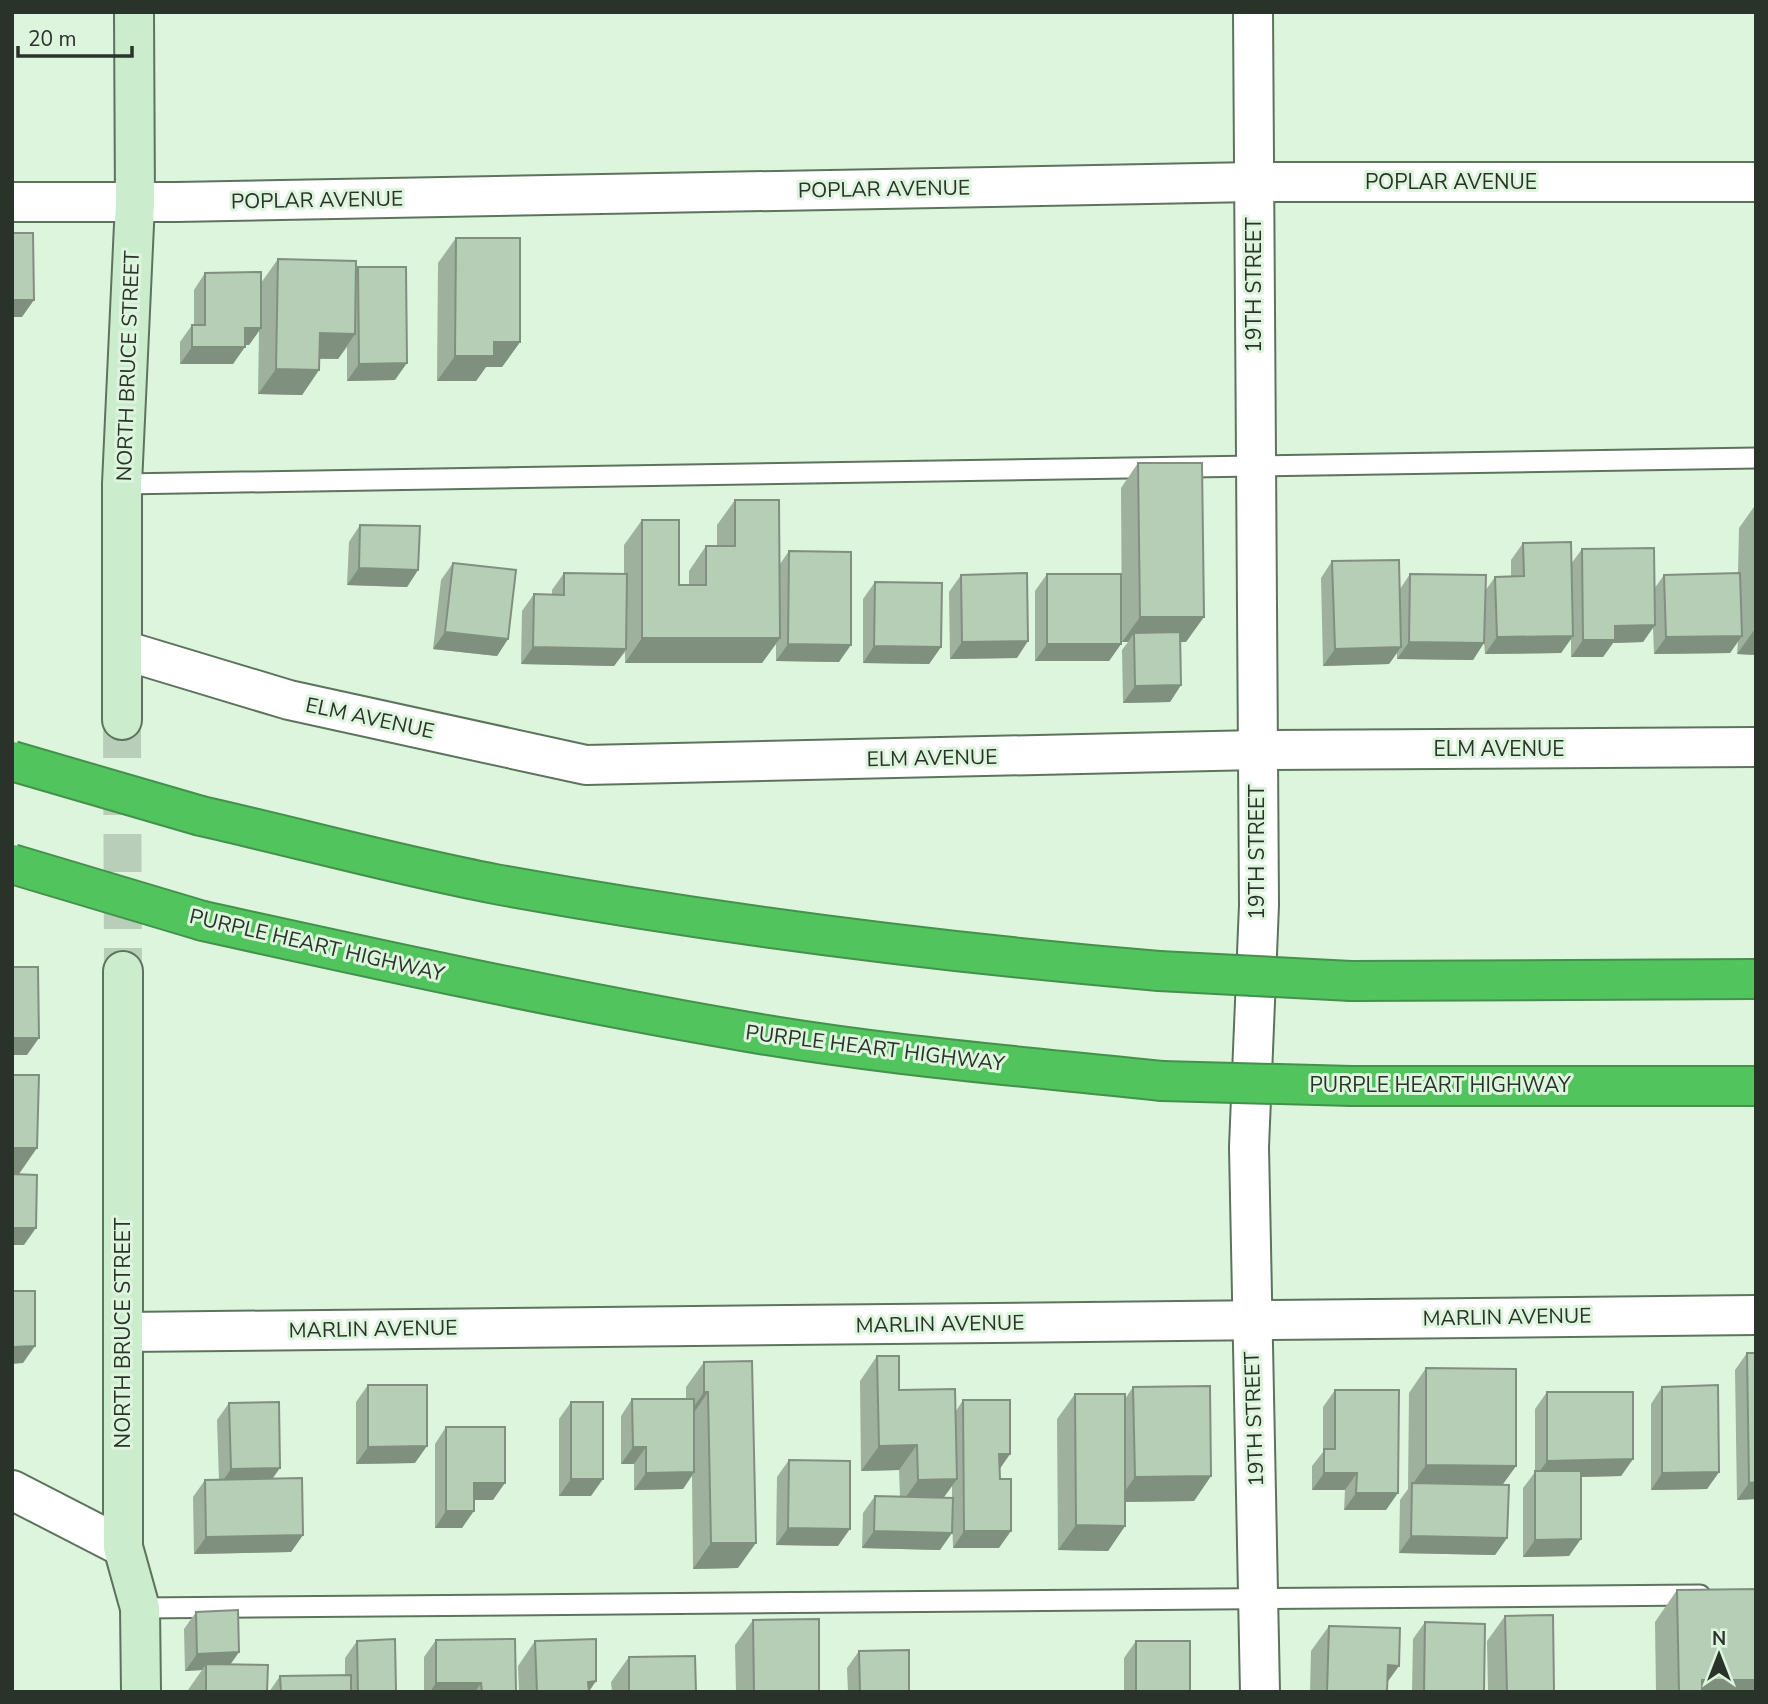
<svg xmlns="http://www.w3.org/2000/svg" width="1768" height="1704" viewBox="0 0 1768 1704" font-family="'Nunito Sans',sans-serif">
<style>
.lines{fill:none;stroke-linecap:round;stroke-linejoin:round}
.secondary-tunnel{stroke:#b9ceb9;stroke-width:38;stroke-dasharray:38 19;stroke-linecap:butt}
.lane-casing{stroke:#5e735e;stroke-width:23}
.street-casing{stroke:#5e735e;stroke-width:42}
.secondary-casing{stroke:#5e735e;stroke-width:42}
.highway-casing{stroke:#43914b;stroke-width:42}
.lane{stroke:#fff;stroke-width:19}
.street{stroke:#fff;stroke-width:38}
.secondary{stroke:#cbedce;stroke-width:38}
.highway{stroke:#51c45d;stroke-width:38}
.highway-bridge-casing{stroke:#43914b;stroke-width:42;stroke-linecap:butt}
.highway-bridge{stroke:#51c45d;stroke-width:38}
.wall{fill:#9db19d;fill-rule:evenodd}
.shaded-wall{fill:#7f907f}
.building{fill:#b6ceb6;stroke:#7f907f;stroke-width:2}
.labels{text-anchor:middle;stroke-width:6;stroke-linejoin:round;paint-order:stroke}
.street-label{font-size:21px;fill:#2a332a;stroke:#ddf5dd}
</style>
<rect width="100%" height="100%" fill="#ddf5dd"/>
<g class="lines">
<!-- secondary-tunnel -->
<path class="secondary-tunnel" d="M122 720 123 971"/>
<defs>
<g id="lane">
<path d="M122 484 1756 458"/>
<path d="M140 1608 1700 1595"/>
</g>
<g id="street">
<path d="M1253 12 1259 905 1249 1147 1260 1692"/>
<path d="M12 202H176L1254 182H1756"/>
<path d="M123 650 289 700 586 765 1257 750 1756 747"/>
<path d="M124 1332 1756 1315"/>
<path d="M12 1490 123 1547"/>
</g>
<g id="secondary">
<path d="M122 720V484L135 203 134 12"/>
<path d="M123 971V1547L140 1608 141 1692"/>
</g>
<g id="highway">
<path d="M201 816C299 838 396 865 495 884 715 924 936 952 1159 971"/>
<path d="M203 921C380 960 558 999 737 1030 877 1055 1020 1066 1162 1081"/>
<path d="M1351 981 1756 979"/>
<path d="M1352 1086H1756"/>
</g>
</defs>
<!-- lane casing -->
<use href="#lane" class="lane-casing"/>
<!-- street casing -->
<use href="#street" class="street-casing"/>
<!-- secondary casing -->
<use href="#secondary" class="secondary-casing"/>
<!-- highway casing -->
<use href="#highway" class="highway-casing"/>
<!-- lane -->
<use href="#lane" class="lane"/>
<!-- street -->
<use href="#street" class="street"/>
<!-- secondary -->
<use href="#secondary" class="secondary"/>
<!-- highway -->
<use href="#highway" class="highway"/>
<defs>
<g id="highway-bridge">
<path d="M12 761 201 816"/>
<path d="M12 864 203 921"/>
<path d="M1159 971 1351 981"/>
<path d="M1162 1081 1352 1086"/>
</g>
</defs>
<!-- highway-bridge casing -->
<use href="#highway-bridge" class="highway-bridge-casing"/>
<!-- highway-bridge -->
<use href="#highway-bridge" class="highway-bridge"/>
</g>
<!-- wall -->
<g class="wall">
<path d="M456 238 520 342 502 367H486L476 381H437L438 263Z"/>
<path d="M278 259 356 270 358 267 395 380 347 381V347L338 359H320L319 370 302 395 258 394 259 331 249 345H245L233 364H180V342L192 325H194V290L205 273 261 283Z"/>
<path d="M1138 463 1186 642H1181V685L1170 702 1123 703 1122 650 1128 642H1122L1121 488Z"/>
<path d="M735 500 780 564 789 551 839 662 776 661V644L762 663H625V652L614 666 521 664 522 611 534 594 552 595V590L564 573 624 574V545L642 520 679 585H689V571L706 546H717V525Z"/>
<path d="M1756 504V655L1737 654 1738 641 1730 653 1654 654 1653 627 1643 642 1613 643 1603 657H1571V639L1561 653 1485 654 1484 642 1473 660 1397 659V653L1389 664 1323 666 1321 578 1332 561 1400 589 1410 574 1485 591 1495 577 1511 576V560L1523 543 1571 564 1582 549 1654 589 1664 575 1738 573 1739 528Z"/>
<path d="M360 525 418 570 407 587 347 585 349 542Z"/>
<path d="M453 563 508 639 497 656 433 649 441 580Z"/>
<path d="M1047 574 1121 644 1109 661H1035V591Z"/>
<path d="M961 575 1017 658 950 659 949 592Z"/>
<path d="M875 582 941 647 929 664 863 663V599Z"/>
<path d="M1747 1353H1756V1499L1737 1500 1735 1370Z"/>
<path d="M877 1356 899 1390 956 1411 963 1400 1010 1454 999 1470V1548H953L952 1514 940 1550 862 1548 863 1513 875 1496 900 1497 899 1470 861 1471 860 1381ZM952 1486V1498L944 1497Z"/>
<path d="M704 1362 738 1568 693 1569 692 1476 683 1489 634 1490V1464H621V1416L632 1399H686V1387Z"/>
<path d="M1426 1368 1516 1466 1502 1485 1507 1538 1495 1555 1399 1553 1400 1500 1408 1489 1409 1393Z"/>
<path d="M368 1385 415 1463 356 1464V1402Z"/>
<path d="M1133 1387 1211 1476 1194 1501 1125 1502V1526L1108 1551 1058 1550 1057 1419 1075 1394 1125 1399Z"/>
<path d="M1662 1387 1719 1472 1707 1489 1651 1490V1404Z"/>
<path d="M1335 1390 1386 1510H1344L1345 1490H1312V1466L1323 1452V1407Z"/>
<path d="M1547 1392 1633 1459 1621 1476 1581 1477 1569 1556 1523 1557V1488L1535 1472V1409Z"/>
<path d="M571 1402 591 1496H559V1419Z"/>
<path d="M229 1403 273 1479 303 1535 291 1552 194 1554 193 1497 205 1480H219L217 1420Z"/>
<path d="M446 1427 493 1500H474L462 1528H435V1444Z"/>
<path d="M789 1460 838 1546 776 1545 777 1477Z"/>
<path d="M1677 1590 1756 1692H1656L1655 1622Z"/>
<path d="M196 1612 239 1652 230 1665 267 1692H188V1690L202 1670 185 1671 184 1629Z"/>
<path d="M1505 1616 1554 1692H1488L1487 1641Z"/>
<path d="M753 1620 819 1692H736L735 1645Z"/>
<path d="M1425 1622 1484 1692H1412L1413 1639Z"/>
<path d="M1329 1626 1387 1682V1692H1310L1311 1651Z"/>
<path d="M436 1640 516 1692H424V1657Z"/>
<path d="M357 1641 396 1692H269L280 1676 345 1675V1658Z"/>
<path d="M535 1641 596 1681 589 1692H519L518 1666Z"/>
<path d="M1136 1641 1190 1692H1124V1658Z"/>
<path d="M859 1651 909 1692H848L847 1668Z"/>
<path d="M629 1657 696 1692H612L611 1682Z"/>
</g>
<!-- shaded-wall -->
<g class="shaded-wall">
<path d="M12 300H34L22 317H12Z"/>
<path d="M245 328H261L249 345H233Z"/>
<path d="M320 333 355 334 338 359 302 358Z"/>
<path d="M494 342H520L502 367H486L476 381H437L455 356Z"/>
<path d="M192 347H245L233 364H180Z"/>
<path d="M407 363 395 380 347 381 359 364Z"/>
<path d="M276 369 319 370 302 395 258 394Z"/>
<path d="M359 568 418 570 407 587 347 585Z"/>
<path d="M1140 617H1204L1186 642H1134V633L1128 642H1122Z"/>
<path d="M1655 625 1643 642 1613 643 1603 657H1571L1583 640 1615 626Z"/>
<path d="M1755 629 1756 655 1737 654Z"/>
<path d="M445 632 508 639 497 656 433 649Z"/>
<path d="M1573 636 1561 653 1485 654 1497 637Z"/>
<path d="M1742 636 1730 653 1654 654 1666 637Z"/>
<path d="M642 638H780L762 663H625Z"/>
<path d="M1028 641 1017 658 950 659 962 642Z"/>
<path d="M1409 642 1484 643 1473 660 1397 659Z"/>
<path d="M788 644 851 645 839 662 776 661Z"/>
<path d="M1047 644H1121L1109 661H1035Z"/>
<path d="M874 646 941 647 929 664 863 663Z"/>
<path d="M533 647 626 649 614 666 521 664Z"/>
<path d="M1401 647 1389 664 1323 666 1335 649Z"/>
<path d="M1181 685 1170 702 1123 703 1135 686Z"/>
<path d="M12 1038H39L27 1055H12Z"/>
<path d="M12 1148H37L19 1174 12 1173Z"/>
<path d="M12 1228H36L24 1245H12Z"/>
<path d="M35 1346 23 1363 12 1364V1347Z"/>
<path d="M704 1392H708L691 1417H687Z"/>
<path d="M917 1445 899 1470 861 1471 879 1446Z"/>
<path d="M427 1446 415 1463 356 1464 368 1447Z"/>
<path d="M633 1447H646L634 1464H621Z"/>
<path d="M999 1454H1010L998 1471Z"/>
<path d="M1633 1459 1621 1476 1535 1478 1547 1461Z"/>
<path d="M1426 1465 1516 1466 1498 1491 1412 1485Z"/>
<path d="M280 1468 268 1485 219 1486 231 1469Z"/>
<path d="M694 1472 683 1489 634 1490 646 1473Z"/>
<path d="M1719 1472 1707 1489 1651 1490 1662 1473Z"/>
<path d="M1324 1473H1357L1345 1490H1312Z"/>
<path d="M1211 1476 1194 1501 1117 1502 1135 1477Z"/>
<path d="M571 1479H603L591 1496H559Z"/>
<path d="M957 1479 939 1504 900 1505 918 1480Z"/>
<path d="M1756 1482V1499L1737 1500 1749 1483Z"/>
<path d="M474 1483H505L493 1500H462Z"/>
<path d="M1356 1493H1398L1386 1510H1344Z"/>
<path d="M446 1511H474L462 1528H435Z"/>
<path d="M1076 1525 1125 1526 1108 1551 1058 1550Z"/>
<path d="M788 1528 850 1529 838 1546 776 1545Z"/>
<path d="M874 1531 952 1533 940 1550 862 1548Z"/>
<path d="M964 1531H1011L999 1548H953Z"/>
<path d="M303 1535 291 1552 194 1554 206 1537Z"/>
<path d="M1411 1536 1507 1538 1495 1555 1399 1553Z"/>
<path d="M1581 1539 1569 1556 1523 1557 1535 1540Z"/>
<path d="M711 1543H756L738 1568 693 1569Z"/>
<path d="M239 1652 227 1669 206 1664 202 1670 185 1671 197 1654Z"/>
<path d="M1388 1665 1399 1666 1381 1691Z"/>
<path d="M1702 1680H1756V1692H1694Z"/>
<path d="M596 1681 588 1692V1682Z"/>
<path d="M436 1683H481L475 1692H430Z"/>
</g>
<!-- building -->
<g class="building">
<path d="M12 233H33L34 300H12Z"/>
<path d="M456 238H520V342H494V356H455Z"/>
<path d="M278 259 356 261 355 334 320 333 319 370 276 369Z"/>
<path d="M358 267H406L407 363 359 364Z"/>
<path d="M261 272V328H245V347H192V325H205V273Z"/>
<path d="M1138 463H1202L1204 617H1140Z"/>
<path d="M735 500H779L780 638H642V520H679V585H706V546H735Z"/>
<path d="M360 525 420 526 418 570 359 568Z"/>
<path d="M1571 542 1573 636 1497 637 1495 577 1524 576 1523 543Z"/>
<path d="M1654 548 1655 625 1615 626V640H1583L1582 549Z"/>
<path d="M789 551 851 552V645L788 644Z"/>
<path d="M1399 560 1401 647 1335 649 1332 561Z"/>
<path d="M453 563 516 570 508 639 445 632Z"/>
<path d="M1756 566V629H1755Z"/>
<path d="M564 573 627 574 626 649 533 647 534 594 564 595Z"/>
<path d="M1027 573 1028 641 962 642 961 575Z"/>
<path d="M1740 573 1742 636 1666 637 1664 575Z"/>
<rect x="1047" y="574" width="74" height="70"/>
<path d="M1410 574 1486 575 1484 643 1409 642Z"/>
<path d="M875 582 942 583 941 647 874 646Z"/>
<path d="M1180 632 1181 685 1135 686 1134 633Z"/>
<path d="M12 967H38L39 1038H12Z"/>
<path d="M12 1075H39L37 1148H12Z"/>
<path d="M12 1174 37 1175 36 1228H12Z"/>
<path d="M12 1291H35V1346L12 1347Z"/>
<path d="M1747 1353H1756V1482L1749 1483Z"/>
<path d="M877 1356H899V1390L955 1389 957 1479 918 1480 917 1445 879 1446Z"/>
<path d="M752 1361 756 1543H711L708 1392H704V1362Z"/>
<path d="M1426 1368 1516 1369V1466L1426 1465Z"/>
<path d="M368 1385H427V1446L368 1447Z"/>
<path d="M1718 1385 1719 1472 1662 1473V1387Z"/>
<path d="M1210 1386 1211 1476 1135 1477 1133 1387Z"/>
<path d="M1335 1390H1399L1398 1493H1356L1357 1473H1324V1449H1335Z"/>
<path d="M1547 1392H1633V1459L1547 1461Z"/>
<path d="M1075 1394H1125V1526L1076 1525Z"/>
<path d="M632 1399H694V1472L646 1473V1447H633Z"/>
<path d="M963 1400H1010V1454H999L1000 1479H1011V1531H964Z"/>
<path d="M279 1402 280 1468 231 1469 229 1403Z"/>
<rect x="571" y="1402" width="32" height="77"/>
<path d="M446 1427H505V1483H474V1511H446Z"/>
<path d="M789 1460 850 1461V1529L788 1528Z"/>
<path d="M1535 1471H1581V1539L1535 1540Z"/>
<path d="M302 1478 303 1535 206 1537 205 1480Z"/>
<path d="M1412 1483 1509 1485 1507 1538 1411 1536Z"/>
<path d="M875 1496 953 1498 952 1533 874 1531Z"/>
<path d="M1756 1589V1680H1702V1692H1679L1677 1590Z"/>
<path d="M238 1610 239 1652 197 1654 196 1612Z"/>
<path d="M1553 1615 1554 1692H1507L1505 1616Z"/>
<path d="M819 1619V1692H754L753 1620Z"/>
<path d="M1425 1622 1485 1624 1484 1692H1424Z"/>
<path d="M1329 1626 1400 1628 1399 1666 1388 1665 1387 1692H1327Z"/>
<path d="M395 1639 396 1691 358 1692 357 1641Z"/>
<path d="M515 1639 516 1692H482L481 1683H436V1640Z"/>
<path d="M596 1639V1681L588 1682 589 1692H537L535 1641Z"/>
<rect x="1136" y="1641" width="54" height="51"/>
<path d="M909 1650V1692H860L859 1651Z"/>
<path d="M695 1656 696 1692H629V1657Z"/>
<path d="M206 1664 268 1665 267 1692H206Z"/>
<path d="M351 1675V1692H281L280 1676Z"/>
</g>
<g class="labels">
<!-- street labels -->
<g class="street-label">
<text x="1451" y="189">POPLAR AVENUE</text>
<text transform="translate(884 189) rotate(-1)" y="7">POPLAR AVENUE</text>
<text transform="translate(317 200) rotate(-1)" y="7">POPLAR AVENUE</text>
<text transform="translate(1254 285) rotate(-90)" y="7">19TH STREET</text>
<text transform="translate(128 366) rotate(-88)" y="7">NORTH BRUCE STREET</text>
<text transform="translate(370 718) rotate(12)" y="7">ELM AVENUE</text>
<text x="1499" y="756">ELM AVENUE</text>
<text transform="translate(932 758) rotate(-1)" y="7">ELM AVENUE</text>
<text transform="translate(1257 852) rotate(-90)" y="7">19TH STREET</text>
<text transform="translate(317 945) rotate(13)" y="7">PURPLE HEART HIGHWAY</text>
<text transform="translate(875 1048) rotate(7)" y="7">PURPLE HEART HIGHWAY</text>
<text x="1440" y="1092">PURPLE HEART HIGHWAY</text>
<text transform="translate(1507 1317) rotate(-1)" y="7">MARLIN AVENUE</text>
<text transform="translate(940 1324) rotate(-1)" y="7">MARLIN AVENUE</text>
<text transform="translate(373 1329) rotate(-1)" y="7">MARLIN AVENUE</text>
<text transform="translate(123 1333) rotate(-90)" y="7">NORTH BRUCE STREET</text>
<text transform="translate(1254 1419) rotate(-92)" y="7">19TH STREET</text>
</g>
</g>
<!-- border -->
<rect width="1768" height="1704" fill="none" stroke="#2a332a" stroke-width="28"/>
<!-- north arrow -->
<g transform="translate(1719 1655)" stroke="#ddf5dd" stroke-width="5" paint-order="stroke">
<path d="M0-5L12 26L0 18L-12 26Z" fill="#2a332a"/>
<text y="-10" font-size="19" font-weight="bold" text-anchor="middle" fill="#2a332a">N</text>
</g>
<!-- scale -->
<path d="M18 46v10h114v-10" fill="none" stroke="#2a332a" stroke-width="3.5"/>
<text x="28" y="46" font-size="21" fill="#2a332a" stroke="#ddf5dd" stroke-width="5" paint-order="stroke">20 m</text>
</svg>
